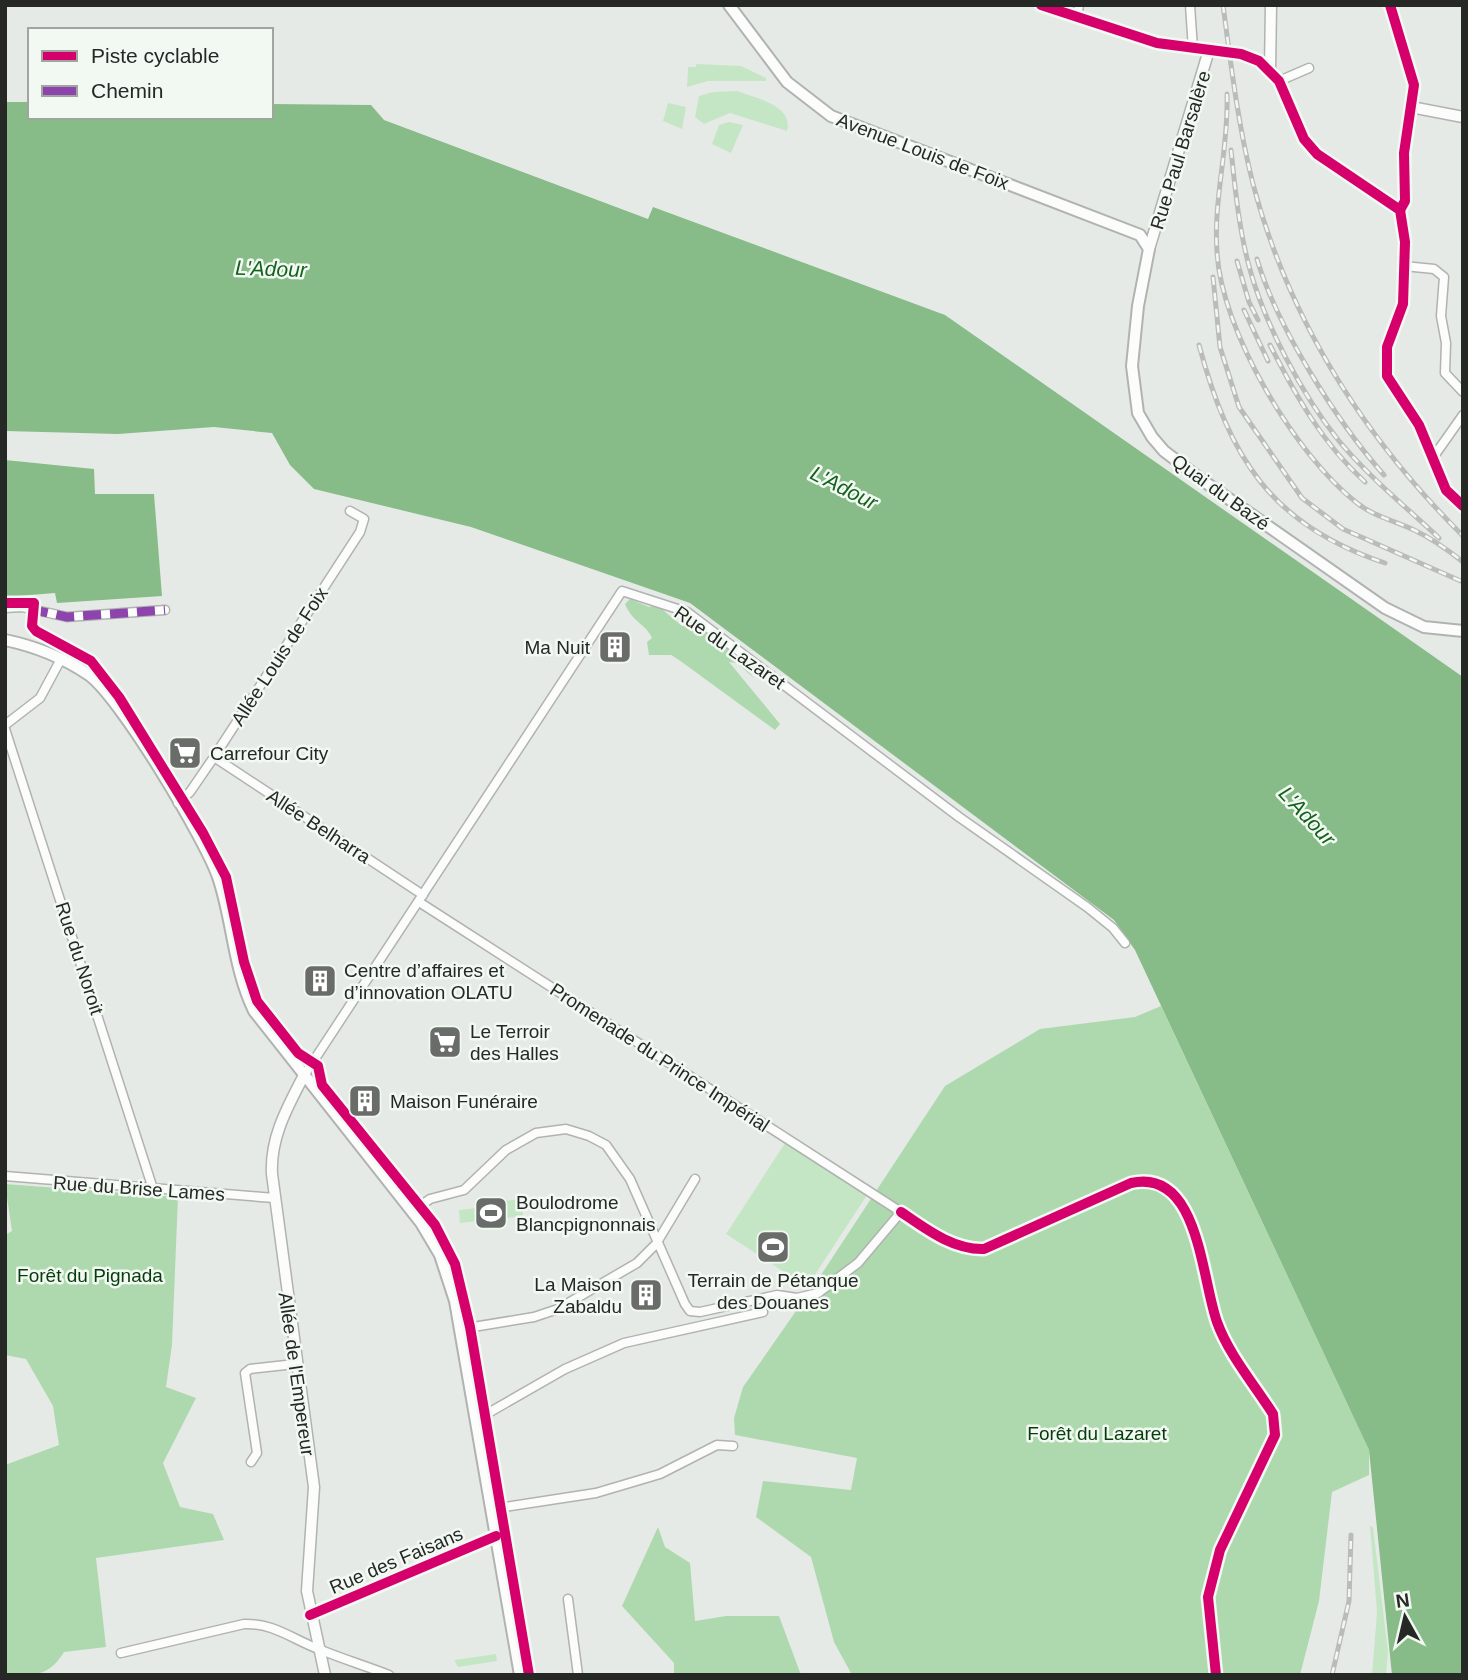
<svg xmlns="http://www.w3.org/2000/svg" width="1468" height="1680" viewBox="0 0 1468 1680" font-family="Arial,sans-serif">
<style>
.green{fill:#c5e6c4}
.forest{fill:#aed9ae}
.water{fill:#87bb88}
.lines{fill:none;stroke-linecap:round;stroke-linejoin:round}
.minor-casing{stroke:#b0b3b0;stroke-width:11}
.tertiary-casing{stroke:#b0b3b0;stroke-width:13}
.secondary-casing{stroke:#b0b3b0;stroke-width:14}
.minor{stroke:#fbfcfb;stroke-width:8}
.tertiary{stroke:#fbfcfb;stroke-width:10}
.secondary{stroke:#fbfcfb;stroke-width:10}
.rail-casing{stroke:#bbb;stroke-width:5}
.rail{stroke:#f2f9f2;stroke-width:2.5;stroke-dasharray:8;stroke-linecap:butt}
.quiet{stroke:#8e44ad;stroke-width:9;stroke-dasharray:18 9;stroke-linecap:butt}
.cycleway-casing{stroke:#f2f9f2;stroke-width:15}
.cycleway{stroke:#d6006c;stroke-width:10}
.labels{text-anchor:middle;stroke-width:5;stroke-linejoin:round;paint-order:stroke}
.street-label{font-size:19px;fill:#252825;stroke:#f2f9f2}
.poi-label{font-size:19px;fill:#252825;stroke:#f2f9f2;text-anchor:start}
.park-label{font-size:19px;fill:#053c0b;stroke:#f2f9f2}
.water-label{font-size:21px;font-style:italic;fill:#14621c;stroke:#f2f9f2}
</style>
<rect width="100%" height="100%" fill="#e6eae6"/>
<!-- green -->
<g class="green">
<path d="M696 64 741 66 766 78V81H708L687 87 688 67H696Z"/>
<path d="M737 91C755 98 794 105 787 131L730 113 704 124 695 117 699 96 713 92Z"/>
<path d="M668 103 686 107 682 129 663 121Z"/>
<path d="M729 122 743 125 731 153 712 144 719 125Z"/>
<path d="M785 1143 867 1195 807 1287 726 1234Z"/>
<path d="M522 1199 523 1216 460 1223 459 1210 477 1208V1204Z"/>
<path d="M1370 1526 1373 1527 1388 1652 1386 1675H1372L1377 1612Z"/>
<path d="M496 1654 497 1661 458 1667 454 1660Z"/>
</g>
<!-- forest -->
<g class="forest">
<path d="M630 599 649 607 657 605 682 626H691L705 632 736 656 754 678 737 663 729 662 780 724 775 730 679 660 671 655H649L647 642 652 638C646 624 632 622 625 604Z"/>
<path d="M1161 1006 1369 1450V1475L1332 1492 1319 1601 1300 1675H852L834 1642 811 1557 756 1517 763 1481 851 1490 857 1458 735 1435 734 1418 743 1387 819 1278 945 1086 1040 1029 1135 1017Z"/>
<path d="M5 1184 178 1197 172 1345 166 1387 196 1398 163 1463 180 1507 213 1514 224 1540 96 1558 106 1647 64 1652C48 1678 33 1675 5 1675V1465L59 1445 53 1406 26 1359 5 1355V1235L12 1231Z"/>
<path d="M658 1527 665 1547 690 1563 695 1621 726 1616H779L801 1675H674V1663L622 1606Z"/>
</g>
<!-- water -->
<g class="water">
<path d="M5 102H30V117H271V104L371 105 384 120 648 219 653 207 945 315 1463 677V1675H1392L1369 1450 1135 950 1114 920 690 603 471 527 314 489 290 465 272 433 214 427 118 434 5 431Z"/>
<path d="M5 460 94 469 95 494H154L162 596 57 603 55 593 5 597Z"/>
</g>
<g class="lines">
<defs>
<g id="minor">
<path d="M1190 5 1193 49"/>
<path d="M1390 5 1414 85 1411 107"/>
<path d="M1077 17 1079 5"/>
<path d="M1279 81 1309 68"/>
<path d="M1404 266 1434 269 1444 277 1441 316 1446 343 1445 373 1463 392"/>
<path d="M1432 459 1463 415"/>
<path d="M5 608 22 607 67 617 165 610"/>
<path d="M5 725 40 698 61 659"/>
<path d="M5 729 153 1189"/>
<path d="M214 757 423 895"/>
<path d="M178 803 190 792 214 757 360 532 364 519 350 511"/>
<path d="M303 1077 622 591 687 612 959 817 1087 907 1113 928 1125 943"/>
<path d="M5 1176 274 1198"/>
<path d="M412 1212 430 1199 464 1190 506 1150 536 1133 566 1129 589 1136 606 1145 630 1179 685 1304 690 1311 700 1312 777 1295 797 1298 818 1293 858 1263 901 1212 419 902"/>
<path d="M461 1329 534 1317 558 1309 637 1263 656 1244 695 1179"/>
<path d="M476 1420 565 1369 624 1343 763 1312"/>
<path d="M251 1462 257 1453 245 1373 250 1369 295 1364"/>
<path d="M492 1509 596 1493 660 1474 717 1445 733 1446"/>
<path d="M568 1599 578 1675"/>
<path d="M310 1615 496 1536"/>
<path d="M121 1653 244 1624C275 1623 293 1640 321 1650 343 1659 366 1666 389 1675"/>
</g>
<g id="tertiary">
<path d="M1041 5 1157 43 1241 54 1259 61 1279 81 1304 139 1317 154 1400 210 1405 242 1403 304 1387 347V376L1419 425 1446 490 1461 505"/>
<path d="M1270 70 1271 5"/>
<path d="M1400 210 1405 201 1404 153 1411 107 1463 117"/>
<path d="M1149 249 1209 50"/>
<path d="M303 1077C287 1108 270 1138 272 1174L314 1487 307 1591 325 1675"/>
</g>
<g id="secondary">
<path d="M729 5 787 82 831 116 1140 235 1149 249 1138 306 1132 366 1138 413 1152 437 1164 451 1202 480 1385 608 1424 627 1463 631"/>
<path d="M5 640C34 646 64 658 89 675 120 697 205 839 218 877 233 921 233 968 254 1011L421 1223 440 1255 455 1301 520 1675"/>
</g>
</defs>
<!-- minor casing -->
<use href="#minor" class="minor-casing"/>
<!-- tertiary casing -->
<use href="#tertiary" class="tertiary-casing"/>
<!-- secondary casing -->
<use href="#secondary" class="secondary-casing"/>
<!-- minor -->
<use href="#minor" class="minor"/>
<!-- tertiary -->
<use href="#tertiary" class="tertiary"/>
<!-- secondary -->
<use href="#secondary" class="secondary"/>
<defs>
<g id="rail">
<path d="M1223 5C1231 65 1238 125 1253 184 1289 320 1364 437 1463 536"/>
<path d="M1227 94C1229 147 1213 200 1217 252 1221 330 1295 455 1357 503 1373 516 1395 521 1414 530 1431 538 1448 550 1463 562"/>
<path d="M1231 150C1235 188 1239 229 1249 266 1264 323 1302 395 1339 441 1369 477 1405 506 1439 538"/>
<path d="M1257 259C1277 327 1337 422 1384 475"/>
<path d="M1237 261 1249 302 1258 320"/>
<path d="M1213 277 1220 347 1239 407 1302 498 1343 529 1463 582"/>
<path d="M1244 310 1268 361"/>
<path d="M1199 345C1229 456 1270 525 1385 563"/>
<path d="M1270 345C1296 396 1322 443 1365 482"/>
<path d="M1332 1675 1349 1601 1351 1535"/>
</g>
</defs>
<!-- rail casing -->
<use href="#rail" class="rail-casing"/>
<!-- rail -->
<use href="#rail" class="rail"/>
<!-- quiet -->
<path class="quiet" d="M30 609 67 617 165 610"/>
<defs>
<g id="cycleway">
<path d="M1041 5 1157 43 1241 54 1259 61 1279 81 1304 139 1317 154 1400 210 1405 242 1403 304 1387 347V376L1419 425 1446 490 1463 506"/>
<path d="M1390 5 1414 85 1404 153 1405 201 1400 210"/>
<path d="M5 603H34L32 626 36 631 91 661 119 697 203 833 226 877 244 962 257 1001 298 1053 318 1066 322 1085 435 1225 455 1264 470 1327 529 1675"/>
<path d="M901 1212C926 1229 953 1250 984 1249L1131 1183C1199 1168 1201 1277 1217 1322 1229 1355 1254 1384 1273 1414L1275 1435 1220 1550 1208 1597 1216 1675"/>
<path d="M310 1615 496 1536"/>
</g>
</defs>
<!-- cycleway casing -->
<use href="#cycleway" class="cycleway-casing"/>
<!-- cycleway -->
<use href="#cycleway" class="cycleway"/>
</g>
<!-- icons -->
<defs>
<symbol id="building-square" viewBox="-11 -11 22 22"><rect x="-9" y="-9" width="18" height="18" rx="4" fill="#696c69" stroke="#f2f9f2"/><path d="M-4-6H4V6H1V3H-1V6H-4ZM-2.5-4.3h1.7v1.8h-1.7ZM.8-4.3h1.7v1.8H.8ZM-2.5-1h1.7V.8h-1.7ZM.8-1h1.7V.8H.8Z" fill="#fff"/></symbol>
<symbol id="supermarket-square" viewBox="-11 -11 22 22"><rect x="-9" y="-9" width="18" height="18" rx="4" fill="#696c69" stroke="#f2f9f2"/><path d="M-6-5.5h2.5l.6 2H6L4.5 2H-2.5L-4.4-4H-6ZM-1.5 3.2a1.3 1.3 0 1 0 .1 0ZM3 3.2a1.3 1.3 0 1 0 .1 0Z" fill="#fff"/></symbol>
<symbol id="stadium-square" viewBox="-11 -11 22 22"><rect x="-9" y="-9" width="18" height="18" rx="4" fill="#696c69" stroke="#f2f9f2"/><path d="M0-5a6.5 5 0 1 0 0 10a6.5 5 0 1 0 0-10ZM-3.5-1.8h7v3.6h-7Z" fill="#fff"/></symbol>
</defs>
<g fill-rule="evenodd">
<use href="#building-square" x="596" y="628" width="38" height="38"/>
<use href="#supermarket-square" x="166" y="734" width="38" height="38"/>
<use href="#building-square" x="301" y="962" width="38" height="38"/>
<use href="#supermarket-square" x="426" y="1023" width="38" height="38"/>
<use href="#building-square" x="346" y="1082" width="38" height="38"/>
<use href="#stadium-square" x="472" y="1194" width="38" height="38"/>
<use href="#stadium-square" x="754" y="1228" width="38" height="38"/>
<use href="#building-square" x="627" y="1276" width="38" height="38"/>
</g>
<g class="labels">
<!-- street labels -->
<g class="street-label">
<text transform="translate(1180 150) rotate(-73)" y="7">Rue Paul Barsalère</text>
<text transform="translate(923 151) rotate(21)" y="7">Avenue Louis de Foix</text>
<text transform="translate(1221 492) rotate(36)" y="7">Quai du Bazé</text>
<text transform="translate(730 647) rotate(35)" y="7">Rue du Lazaret</text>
<text transform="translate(279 656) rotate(-57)" y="7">Allée Louis de Foix</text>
<text transform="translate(319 826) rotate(33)" y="7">Allée Belharra</text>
<text transform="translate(80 958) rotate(72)" y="7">Rue du Noroit</text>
<text transform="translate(660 1057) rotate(33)" y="7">Promenade du Prince Impérial</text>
<text transform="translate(139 1188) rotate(4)" y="7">Rue du Brise Lames</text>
<text transform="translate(297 1374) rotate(82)" y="7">Allée de l'Empereur</text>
<text transform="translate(396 1560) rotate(-23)" y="7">Rue des Faisans</text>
</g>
<!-- poi labels -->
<g class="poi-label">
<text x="590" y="654" text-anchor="end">Ma Nuit</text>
<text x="210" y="760">Carrefour City</text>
<text x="344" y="977">Centre d’affaires et<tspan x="344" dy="22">d’innovation OLATU</tspan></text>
<text x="470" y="1038">Le Terroir<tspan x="470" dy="22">des Halles</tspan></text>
<text x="390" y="1108">Maison Funéraire</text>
<text x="516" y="1209">Boulodrome<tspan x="516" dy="22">Blancpignonnais</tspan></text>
<text x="773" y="1287" text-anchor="middle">Terrain de Pétanque<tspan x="773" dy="22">des Douanes</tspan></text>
<text x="622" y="1291" text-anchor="end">La Maison<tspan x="622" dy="22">Zabaldu</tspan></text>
</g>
<!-- park labels -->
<g class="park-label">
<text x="90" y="1282">Forêt du Pignada</text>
<text x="1097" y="1440">Forêt du Lazaret</text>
</g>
<!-- water labels -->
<g class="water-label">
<text transform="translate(271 269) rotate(2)" y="7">L'Adour</text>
<text transform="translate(844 488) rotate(27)" y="7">L'Adour</text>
<text transform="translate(1307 816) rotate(47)" y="7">L'Adour</text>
</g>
</g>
<!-- border -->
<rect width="1468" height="1680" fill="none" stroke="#252825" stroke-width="14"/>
<!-- legend -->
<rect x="28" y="28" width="245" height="91" fill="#f2f9f2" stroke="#a0a5a0" stroke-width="2"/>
<rect x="42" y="51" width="35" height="10" fill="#d6006c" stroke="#a0a5a0" stroke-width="2"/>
<text x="91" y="63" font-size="21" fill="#252825">Piste cyclable</text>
<rect x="42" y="86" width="35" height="10" fill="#8e44ad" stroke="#a0a5a0" stroke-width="2"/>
<text x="91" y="98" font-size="21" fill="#252825">Chemin</text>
<!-- north arrow -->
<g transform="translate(1405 1617) rotate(352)" stroke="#f2f9f2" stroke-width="5" paint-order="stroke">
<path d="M0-5L12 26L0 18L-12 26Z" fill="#252825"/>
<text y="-10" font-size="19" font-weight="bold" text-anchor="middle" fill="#252825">N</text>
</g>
</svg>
